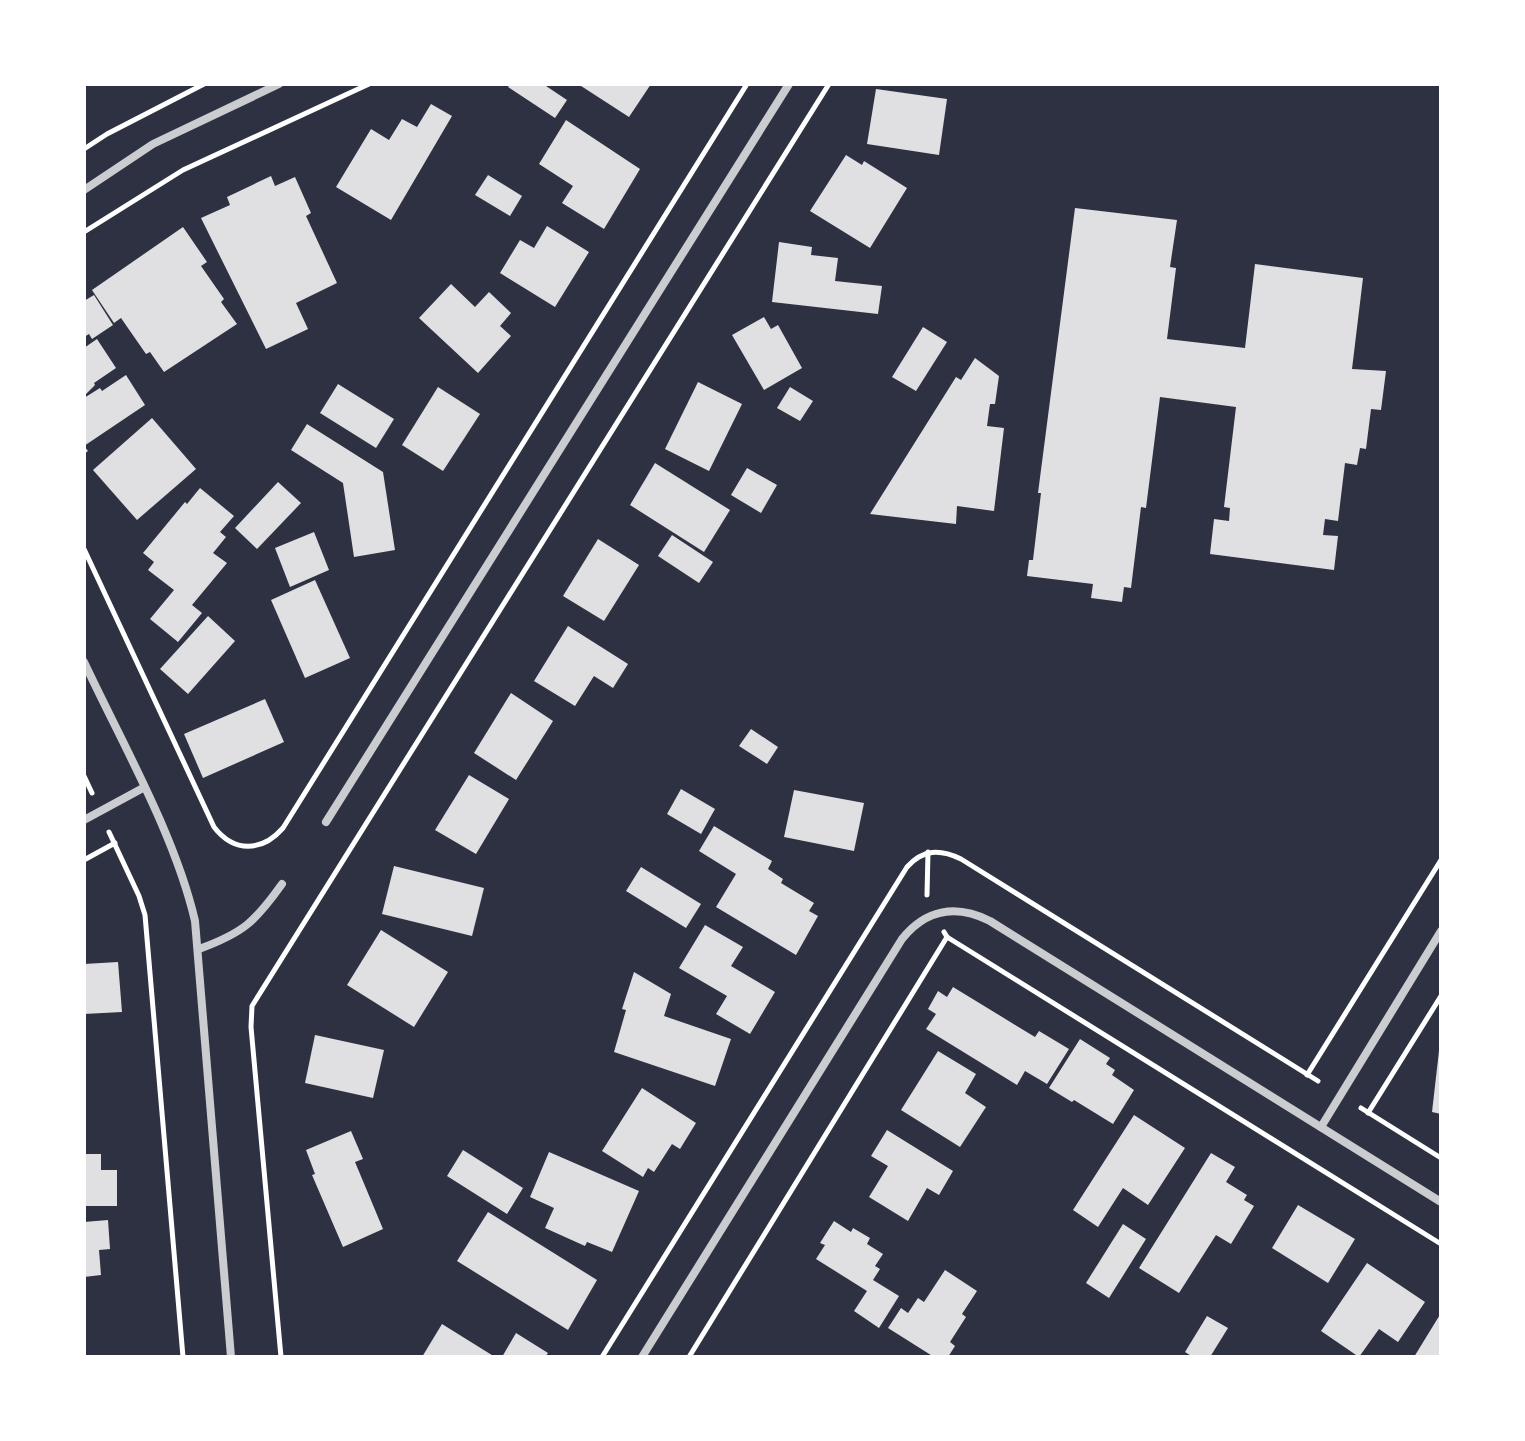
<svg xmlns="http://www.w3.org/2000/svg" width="1525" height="1441" viewBox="0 0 1525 1441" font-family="Inter,sans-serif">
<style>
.building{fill:#e0e0e3}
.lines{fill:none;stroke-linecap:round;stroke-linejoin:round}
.path{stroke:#fff;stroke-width:5}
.minor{stroke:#caccd0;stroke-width:8}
</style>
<rect width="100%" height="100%" fill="#2d3142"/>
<!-- building -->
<g class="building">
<path d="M510 84H543L567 100 555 118 508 87Z"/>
<path d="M578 84H651L629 117Z"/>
<path d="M876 89 947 99 939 155 867 144Z"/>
<path d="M431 104 452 116 391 220 336 187 371 129 389 140 402 119 417 127Z"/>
<path d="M566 120 640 169 604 229 562 203 573 186 539 164Z"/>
<path d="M846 155 862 165 864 161 907 188 870 248 810 211Z"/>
<path d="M488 175 522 196 510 216 475 195Z"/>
<path d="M271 176 275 186 295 177 311 213 306 216 337 283 296 303 308 329 266 349 201 218 230 205 227 197Z"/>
<path d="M1075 208 1177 220 1170 267 1176 268 1167 339 1245 348 1255 264 1363 278 1352 369 1386 371 1381 410 1371 409 1366 449 1360 448 1357 465 1345 463 1338 521 1325 519 1323 535 1338 536 1334 570 1210 554 1214 519 1229 521 1230 508 1224 507 1236 407 1160 397 1146 508 1141 507 1131 588 1124 587 1122 602 1091 598 1093 584 1027 576 1029 560H1033L1041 493H1038Z"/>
<path d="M547 226 589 252 555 307 500 273 520 240 534 248Z"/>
<path d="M183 227 207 262 201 266 224 299 221 302 237 324 164 372 150 352 146 354 121 318 114 323 92 290Z"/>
<path d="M779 242 812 247 811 255 838 258 835 281 882 286 878 314 772 302Z"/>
<path d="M451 284 475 307 489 292 511 313 500 326 511 336 478 373 419 318Z"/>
<path d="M94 295 113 325 92 339 89 334 84 337V301Z"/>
<path d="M764 317 771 329 778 325 802 368 764 390 732 335Z"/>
<path d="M923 327 947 342 916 391 892 377Z"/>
<path d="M97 339 116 368 94 383 95 385 84 396V348Z"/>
<path d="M975 358 999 376 995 404H990L987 426 1004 428 994 511 957 506 956 524 870 514 956 377 961 380Z"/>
<path d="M126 375 145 405 84 446 88 451 84 454V398L100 388 102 391Z"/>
<path d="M698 382 742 404 709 471 665 449Z"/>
<path d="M338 384 394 419 376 448 320 413Z"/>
<path d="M438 387 480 414 443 471 402 445Z"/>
<path d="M790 387 813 401 800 421 777 408Z"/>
<path d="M152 418 196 469 137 520 93 470Z"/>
<path d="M307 424 383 472 395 550 354 557 343 483 291 450Z"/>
<path d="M655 463 730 510 704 552 630 505Z"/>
<path d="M747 468 777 485 761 513 731 495Z"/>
<path d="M278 482 301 503 257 549 235 528Z"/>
<path d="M200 488 234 516 220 532 226 537 213 553 227 563 192 605 202 613 178 642 150 619 174 590 148 570 154 562 143 553 185 502 187 504Z"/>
<path d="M314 532 329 570 290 587 275 548Z"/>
<path d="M672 535 713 562 699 583 658 556Z"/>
<path d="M598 539 639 565 604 621 563 596Z"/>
<path d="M315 580 350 658 305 678 271 600Z"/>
<path d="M208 616 235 641 188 694 160 669Z"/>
<path d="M568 626 628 664 613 688 594 676 575 706 534 681Z"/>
<path d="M511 693 553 721 516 780 474 753Z"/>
<path d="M265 699 284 742 203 778 184 734Z"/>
<path d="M751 729 778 747 767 764 739 746Z"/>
<path d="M469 775 509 799 476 854 435 830Z"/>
<path d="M681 789 715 809 701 834 667 814Z"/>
<path d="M794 790 864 803 854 851 784 837Z"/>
<path d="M714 826 772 861 768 869 783 879 781 883 814 903 809 911 818 916 796 955 716 907 736 874 699 851Z"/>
<path d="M394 866 484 888 472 936 382 914Z"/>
<path d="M641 867 701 904 686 928 626 891Z"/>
<path d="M705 925 743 947 731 966 775 992 750 1034 716 1014 727 996 679 968Z"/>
<path d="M381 930 448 972 414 1027 347 985Z"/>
<path d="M118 962 122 1012 84 1014V964Z"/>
<path d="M634 972 671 994 664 1016 731 1039 715 1086 614 1052 626 1010 622 1009Z"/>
<path d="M953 987 1035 1037 1039 1031 1069 1049 1047 1084 1025 1071 1017 1085 926 1029 936 1014 928 1009 938 991 947 997Z"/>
<path d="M315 1035 384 1050 373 1098 305 1083Z"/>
<path d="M1080 1039 1110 1058 1106 1064 1115 1070 1112 1075 1134 1090 1113 1124 1074 1100 1072 1102 1049 1088Z"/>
<path d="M938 1051 976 1074 965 1093 986 1107 960 1147 901 1110Z"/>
<path d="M1439 1051H1441V1114L1432 1112Z"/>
<path d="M642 1088 696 1123 680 1149 672 1144 654 1172 648 1168 643 1177 602 1151Z"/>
<path d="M1134 1115 1185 1148 1148 1205 1123 1188 1098 1227 1073 1210Z"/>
<path d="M887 1130 953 1171 939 1195 927 1188 908 1221 869 1197 888 1166 871 1156Z"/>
<path d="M351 1131 363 1159 355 1162 383 1229 343 1247 312 1175 315 1174 306 1150Z"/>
<path d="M463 1150 523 1188 507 1214 447 1176Z"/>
<path d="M549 1152 639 1191 612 1252 587 1242 585 1246 545 1228 554 1208 530 1197Z"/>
<path d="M1211 1153 1235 1167 1226 1182 1247 1195 1244 1200 1254 1206 1231 1244 1216 1235 1179 1293 1139 1268Z"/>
<path d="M84 1154H101V1170H117V1206H84Z"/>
<path d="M1298 1205 1355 1239 1328 1283 1272 1248Z"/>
<path d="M488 1212 597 1280 568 1330 457 1261Z"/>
<path d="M108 1220 110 1249 99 1250 101 1275 84 1277V1222Z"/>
<path d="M834 1221 851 1232 853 1228 870 1238 867 1244 883 1254 875 1266 880 1269 873 1280 899 1296 879 1328 854 1311 867 1291 816 1259 825 1245 820 1243Z"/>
<path d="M1123 1224 1146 1239 1109 1298 1086 1283Z"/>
<path d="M1367 1263 1425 1302 1398 1342 1379 1329 1359 1357 1321 1331Z"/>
<path d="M945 1270 977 1291 962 1314 966 1317 950 1342 955 1346 948 1357H934L888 1328 901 1308 908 1313 918 1298 924 1302Z"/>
<path d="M1441 1313V1357H1414Z"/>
<path d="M1207 1316 1228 1328 1210 1357H1193L1185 1352Z"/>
<path d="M442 1324 495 1357H422Z"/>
<path d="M516 1333 548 1353 545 1357H502Z"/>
</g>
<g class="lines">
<!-- path -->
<g class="path">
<path d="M84 149 107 134 204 84"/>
<path d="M84 232 183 170 369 84"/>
<path d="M84 549 214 827C234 853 262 852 283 828L747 84"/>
<path d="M84 776 92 793"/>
<path d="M109 832 139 896 145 915 183 1357"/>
<path d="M84 860 115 843"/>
<path d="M927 895 928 852"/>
<path d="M944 932 947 937 1441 1244"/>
<path d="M1307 1075 1441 860"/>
<path d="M1361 1108 1441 1158"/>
<path d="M1368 1113 1441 996"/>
<path d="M281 1357 251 1027 252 1006 829 84"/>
<path d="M602 1357 907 867C923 849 940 849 961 859L1318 1081"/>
<path d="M689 1357 947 937"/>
</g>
<!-- minor -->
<g class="minor">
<path d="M84 190 153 144 279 84"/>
<path d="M84 662C122 743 175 835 195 921L231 1357"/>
<path d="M84 820 143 788"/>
<path d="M326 822 789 84"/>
<path d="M199 949C243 933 255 922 282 884"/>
<path d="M1321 1127 1441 931"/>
<path d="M642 1357 902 939C926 909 956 904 990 921L1441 1202"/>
</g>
</g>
<!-- border -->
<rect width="1525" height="1441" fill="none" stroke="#ffffff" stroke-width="172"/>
</svg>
